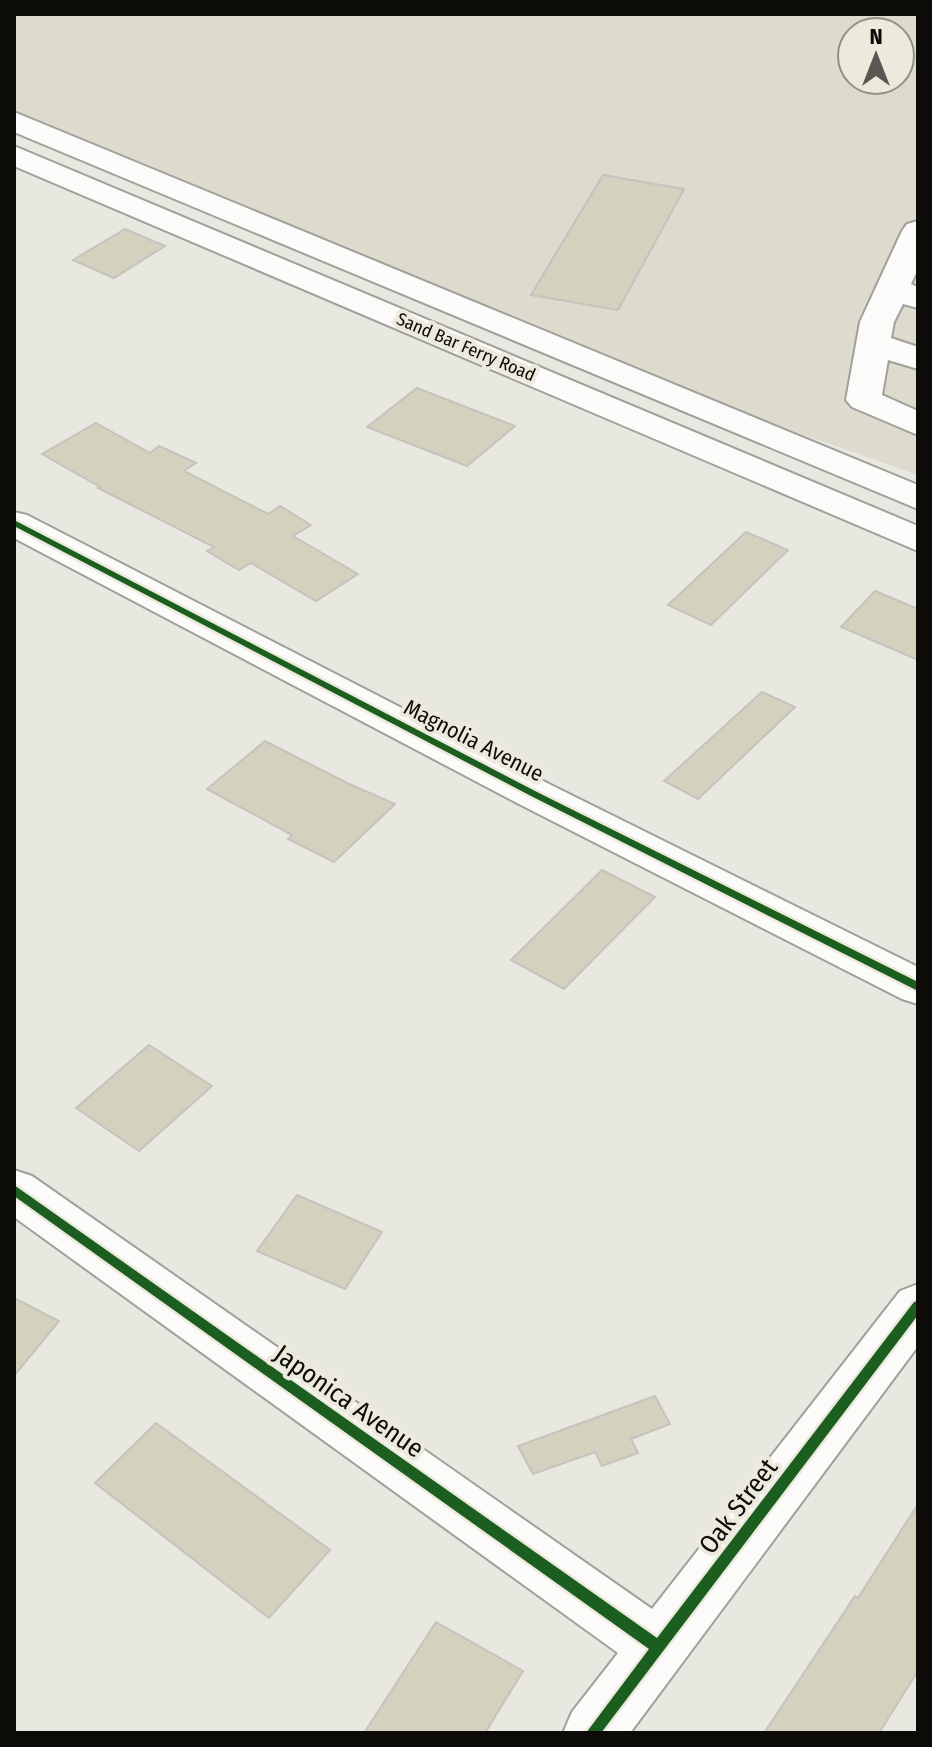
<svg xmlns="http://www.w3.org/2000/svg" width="932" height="1747" viewBox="0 0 932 1747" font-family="'Fira Sans Condensed',sans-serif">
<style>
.built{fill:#dddbcd;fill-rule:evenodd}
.building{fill:#d4d2bf;stroke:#c4c3be;stroke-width:2}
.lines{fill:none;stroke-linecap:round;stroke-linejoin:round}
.minor-casing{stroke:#a0a09a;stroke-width:4}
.major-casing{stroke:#a0a09a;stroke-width:4}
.minor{fill:#fcfbfa;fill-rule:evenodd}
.major{fill:#fcfbfa;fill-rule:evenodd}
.cycleway-casing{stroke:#eceadd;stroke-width:5}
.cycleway{fill:#1b5e20;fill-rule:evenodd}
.labels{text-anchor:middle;stroke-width:8;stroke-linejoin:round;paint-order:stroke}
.far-street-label{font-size:18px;fill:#0c0b07;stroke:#eceadd}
.street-label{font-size:22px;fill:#0c0b07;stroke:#eceadd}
.near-street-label{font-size:26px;fill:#0c0b07;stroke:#eceadd}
</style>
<rect width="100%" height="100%" fill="#e8e7e0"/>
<!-- built -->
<path class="built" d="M14 14H918V475L674 389 14 133ZM852 32H900V80H852Z"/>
<!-- building -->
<g class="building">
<path d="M603 175 684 189 618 310 531 295Z"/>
<path d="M125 229 165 246 114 278 73 260Z"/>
<path d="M417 388 515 426 467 466 367 427Z"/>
<path d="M96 423 150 453 159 446 196 463 184 471 268 514 280 506 311 525 293 536 358 574 316 601 251 563 239 570 207 551 214 547 98 488 100 487 42 454Z"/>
<path d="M746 532 788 550 711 625 668 605Z"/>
<path d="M875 591 918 609V660L841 627Z"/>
<path d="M762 692 795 707 698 799 664 781Z"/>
<path d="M265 741 347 783 395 804 334 862 288 839 292 835 207 789Z"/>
<path d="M602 870 655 897 564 989 511 960Z"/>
<path d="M149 1045 212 1086 139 1151 76 1108Z"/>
<path d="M297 1195 382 1232 345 1289 257 1251Z"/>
<path d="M14 1298 59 1321 14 1376Z"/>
<path d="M655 1396 670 1424 631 1439 638 1453 602 1466 595 1452 533 1474 518 1446Z"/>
<path d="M156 1423 330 1550 269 1618 95 1483Z"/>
<path d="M918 1504V1671L879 1733H764L855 1596 858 1598Z"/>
<path d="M436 1622 523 1671 485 1733H364Z"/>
</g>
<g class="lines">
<defs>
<g id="minor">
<path d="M918 221V269L911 284 918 287V308L903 304 894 322 891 338 918 347V369L888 360 882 395 918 411V435L852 407 846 400 860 322 902 231 907 224Z"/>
<path d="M14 512 27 515 551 785 918 967V1004L902 999 521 805 14 538Z"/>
<path d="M14 1170 32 1176 652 1609 900 1291 918 1284V1346L630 1733H563L572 1712 618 1653 14 1217Z"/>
</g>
<g id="major">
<path d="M14 112 918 485V509L14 132Z"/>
<path d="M14 146 918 526V551L14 166Z"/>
</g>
</defs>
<!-- minor casing -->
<use href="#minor" class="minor-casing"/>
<!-- major casing -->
<use href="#major" class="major-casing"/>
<!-- minor -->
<use href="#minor" class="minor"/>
<!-- major -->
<use href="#major" class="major"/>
<defs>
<g id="cycleway">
<path d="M14 520 539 793 918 982V991L533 797 14 526Z"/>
<path d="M14 1185 657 1638 914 1302 918 1301V1315L601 1733H586L649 1649 14 1196Z"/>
</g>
</defs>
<!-- cycleway casing -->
<use href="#cycleway" class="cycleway-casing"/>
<!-- cycleway -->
<use href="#cycleway" class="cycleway"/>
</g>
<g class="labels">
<!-- far-street labels -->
<g class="far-street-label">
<text transform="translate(466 347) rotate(23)" y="6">Sand Bar Ferry Road</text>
</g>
<!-- street labels -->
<g class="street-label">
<text transform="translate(474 740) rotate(27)" y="8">Magnolia Avenue</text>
</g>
<!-- near-street labels -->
<g class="near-street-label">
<text transform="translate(349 1401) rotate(35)" y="9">Japonica Avenue</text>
<text transform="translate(738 1506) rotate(-53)" y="9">Oak Street</text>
</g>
</g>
<!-- border -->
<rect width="932" height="1747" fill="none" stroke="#0c0b07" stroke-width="32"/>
<!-- north arrow -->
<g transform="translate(876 56)"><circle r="38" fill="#eceadd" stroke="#929187" stroke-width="2"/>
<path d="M0-6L14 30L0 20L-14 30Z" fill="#595853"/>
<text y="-12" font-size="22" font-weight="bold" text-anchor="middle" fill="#0c0b07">N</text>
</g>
</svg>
